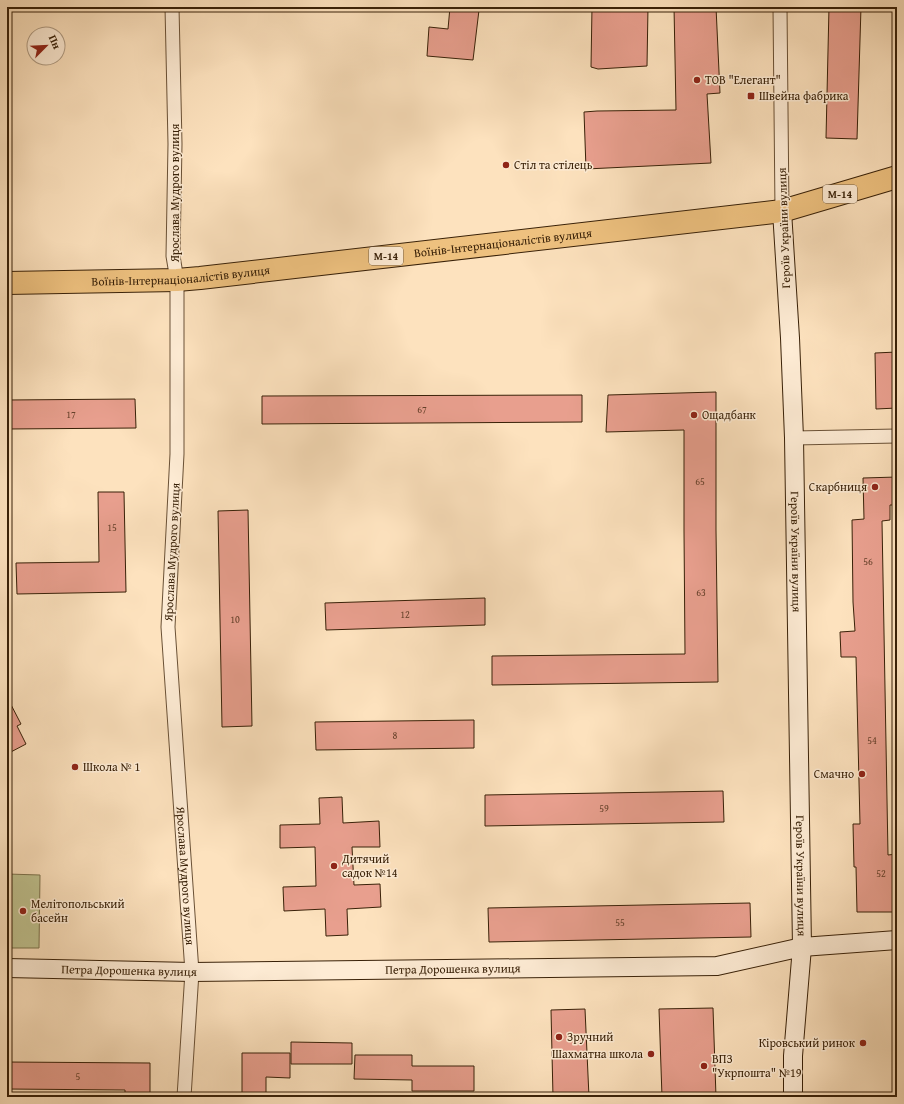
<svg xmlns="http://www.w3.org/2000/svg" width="904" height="1104" viewBox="0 0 904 1104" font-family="'Gentium Book Plus',serif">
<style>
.green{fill:#c0c390;stroke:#7c724c}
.building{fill:#e89f8e;stroke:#392108}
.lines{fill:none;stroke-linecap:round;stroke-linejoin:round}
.street-casing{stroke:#6a5136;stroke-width:15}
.secondary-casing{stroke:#392108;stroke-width:20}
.highway-casing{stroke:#392108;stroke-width:24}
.street{stroke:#feecd5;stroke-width:13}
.secondary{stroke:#feecd5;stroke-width:18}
.highway{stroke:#eec17f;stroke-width:22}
.poi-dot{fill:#8f2418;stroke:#feecd5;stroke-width:1.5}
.labels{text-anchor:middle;stroke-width:3;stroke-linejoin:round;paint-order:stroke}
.number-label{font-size:10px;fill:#65402a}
.shield{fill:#feecd5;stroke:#745e46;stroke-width:1}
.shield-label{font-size:11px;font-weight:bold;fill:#392108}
.poi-label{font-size:12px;fill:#392108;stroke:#feecd5;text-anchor:start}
.street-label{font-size:12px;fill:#392108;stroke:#feecd5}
</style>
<rect width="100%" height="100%" fill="#fde2be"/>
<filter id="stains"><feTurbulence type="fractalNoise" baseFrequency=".005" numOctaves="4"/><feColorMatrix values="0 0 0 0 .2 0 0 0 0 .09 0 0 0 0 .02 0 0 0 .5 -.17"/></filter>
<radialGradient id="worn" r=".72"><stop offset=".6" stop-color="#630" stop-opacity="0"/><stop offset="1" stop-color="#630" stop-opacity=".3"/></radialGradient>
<!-- green -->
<path class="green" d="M7 874 40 875 39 948H7Z"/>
<!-- building -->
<g class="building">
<path d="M450 7H472V10H479L473 60 427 56 429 27 448 29Z"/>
<path d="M592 7H648L647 66 598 69 591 67Z"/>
<path d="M674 7H716L720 93 707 94 711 163 586 169 584 112 597 111 676 110Z"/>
<path d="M829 7H861L857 139 826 138Z"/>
<path d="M897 352V408L876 409 875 353Z"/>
<path d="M716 392V530L718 682 492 685V656L685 654 684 531V430L606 432 608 395Z"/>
<path d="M582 395V422L262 424V396Z"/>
<path d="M135 399 136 428 7 429V400Z"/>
<path d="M897 477V505H890V520L882 521 888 855 897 854V912H857L856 867H854L853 824H860L856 657H841L840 632 855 631 853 602 852 520 864 519 863 478Z"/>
<path d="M98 492H124L126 592 17 594 16 563 99 562Z"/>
<path d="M248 510 252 726 222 727 218 511Z"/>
<path d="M485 598V625L326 630 325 603Z"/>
<path d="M7 697 21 724 17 726 26 744 7 754Z"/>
<path d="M474 720V748L316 750 315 722Z"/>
<path d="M723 791 724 822 485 826V795Z"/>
<path d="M342 797 343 823 379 821 380 847H352L354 885 380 884 381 907 347 909 348 935 326 936 325 909 284 911 283 887 316 886 315 847 280 848V825L320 824 319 798Z"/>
<path d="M750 903 751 937 489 942 488 908Z"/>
<path d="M713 1008 716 1097H662L659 1009Z"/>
<path d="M585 1009 589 1097H553L551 1010Z"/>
<path d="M291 1042 352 1043V1064H291Z"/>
<path d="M242 1053H290V1078L266 1077V1097H242Z"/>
<path d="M355 1055H412V1066H474V1091H412V1080L354 1079Z"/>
<path d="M7 1062 150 1063V1097H125V1090L7 1089Z"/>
</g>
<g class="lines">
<defs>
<g id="street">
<path id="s1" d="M172 7 175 144 173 256 177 280V454L168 627 192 972 184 1097"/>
<path d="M780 7 782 211"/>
<path d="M794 438 897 436"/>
</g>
<g id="secondary">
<path id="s2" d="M782 211 790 338 794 438 802 947 793 1056V1097"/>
<path id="s3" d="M7 968 192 972 717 966 802 947 897 940"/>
</g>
<g id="highway">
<path id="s4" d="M7 283 177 280 200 278 782 211 897 177"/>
</g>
</defs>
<!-- street casing -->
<use href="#street" class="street-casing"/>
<!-- secondary casing -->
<use href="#secondary" class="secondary-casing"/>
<!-- highway casing -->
<use href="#highway" class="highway-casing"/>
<!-- street -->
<use href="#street" class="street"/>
<!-- secondary -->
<use href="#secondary" class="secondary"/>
<!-- highway -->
<use href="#highway" class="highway"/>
</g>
<!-- markers -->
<g class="poi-dot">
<circle cx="697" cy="80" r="4"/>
<rect x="747" y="92" width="8" height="8" rx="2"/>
<circle cx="506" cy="165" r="4"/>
<circle cx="694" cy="415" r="4"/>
<circle cx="875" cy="487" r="4"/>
<circle cx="75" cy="767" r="4"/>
<circle cx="862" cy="774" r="4"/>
<circle cx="334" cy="866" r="4"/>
<circle cx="23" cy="911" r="4"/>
<circle cx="559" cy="1037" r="4"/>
<circle cx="863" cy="1043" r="4"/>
<circle cx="651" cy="1054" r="4"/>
<circle cx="704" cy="1066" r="4"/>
</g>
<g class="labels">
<!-- number labels -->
<g class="number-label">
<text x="422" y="413">67</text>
<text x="71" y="418">17</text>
<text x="700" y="485">65</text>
<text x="112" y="531">15</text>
<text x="868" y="565">56</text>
<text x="701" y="596">63</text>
<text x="405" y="618">12</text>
<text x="235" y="623">10</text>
<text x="395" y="739">8</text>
<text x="872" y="744">54</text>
<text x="604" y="812">59</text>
<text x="881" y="877">52</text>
<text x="620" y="926">55</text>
<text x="78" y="1080">5</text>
</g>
<!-- shield labels -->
<g class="shield">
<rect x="823" y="185" width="34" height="18" rx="3"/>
<rect x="369" y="247" width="34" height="18" rx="3"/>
</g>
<g class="shield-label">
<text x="840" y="198">М-14</text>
<text x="386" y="260">М-14</text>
</g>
<!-- poi labels -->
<g class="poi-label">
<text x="705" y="84">ТОВ "Елегант"</text>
<text x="759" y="100">Швейна фабрика</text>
<text x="514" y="169">Стіл та стілець</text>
<text x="702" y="419">Ощадбанк</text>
<text x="867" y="491" text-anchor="end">Скарбниця</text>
<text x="83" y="771">Школа № 1</text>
<text x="854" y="778" text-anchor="end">Смачно</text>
<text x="342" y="863">Дитячий<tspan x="342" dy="14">садок №14</tspan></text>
<text x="31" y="908">Мелітопольський<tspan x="31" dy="14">басейн</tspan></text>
<text x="567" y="1041">Зручний</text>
<text x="855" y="1047" text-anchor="end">Кіровський ринок</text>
<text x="643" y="1058" text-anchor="end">Шахматна школа</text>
<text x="712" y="1063">ВПЗ<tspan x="712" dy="14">"Укрпошта" №19</tspan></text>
</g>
<!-- street labels -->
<g class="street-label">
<text transform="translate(175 193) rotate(-90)" y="4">Ярослава Мудрого вулиця</text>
<text transform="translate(784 228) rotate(-92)" y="4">Героїв України вулиця</text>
<text dy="4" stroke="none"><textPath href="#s4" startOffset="498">Воїнів-Інтернаціоналістів вулиця</textPath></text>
<text dy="4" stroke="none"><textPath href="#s4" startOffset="174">Воїнів-Інтернаціоналістів вулиця</textPath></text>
<text transform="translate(172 552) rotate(-87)" y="4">Ярослава Мудрого вулиця</text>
<text dy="4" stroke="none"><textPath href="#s2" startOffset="341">Героїв України вулиця</textPath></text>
<text dy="4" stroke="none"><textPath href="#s1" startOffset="870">Ярослава Мудрого вулиця</textPath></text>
<text dy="4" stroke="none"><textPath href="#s2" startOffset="665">Героїв України вулиця</textPath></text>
<text dy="4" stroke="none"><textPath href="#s3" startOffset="446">Петра Дорошенка вулиця</textPath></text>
<text dy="4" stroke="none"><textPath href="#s3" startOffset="122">Петра Дорошенка вулиця</textPath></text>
</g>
</g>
<!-- margin -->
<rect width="904" height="1104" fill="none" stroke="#fde2be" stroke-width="24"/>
<rect x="8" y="8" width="888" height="1088" fill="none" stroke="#392108" stroke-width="2"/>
<rect x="12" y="12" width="880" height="1080" fill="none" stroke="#392108"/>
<!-- north arrow -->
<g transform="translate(46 46) rotate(66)"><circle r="19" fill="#feecd5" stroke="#af9b83"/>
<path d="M0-3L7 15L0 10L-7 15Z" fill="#8f2418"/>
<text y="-6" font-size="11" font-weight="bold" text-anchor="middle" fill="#392108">Пн</text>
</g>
<rect width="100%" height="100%" filter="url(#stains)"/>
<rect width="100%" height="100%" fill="url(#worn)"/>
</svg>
